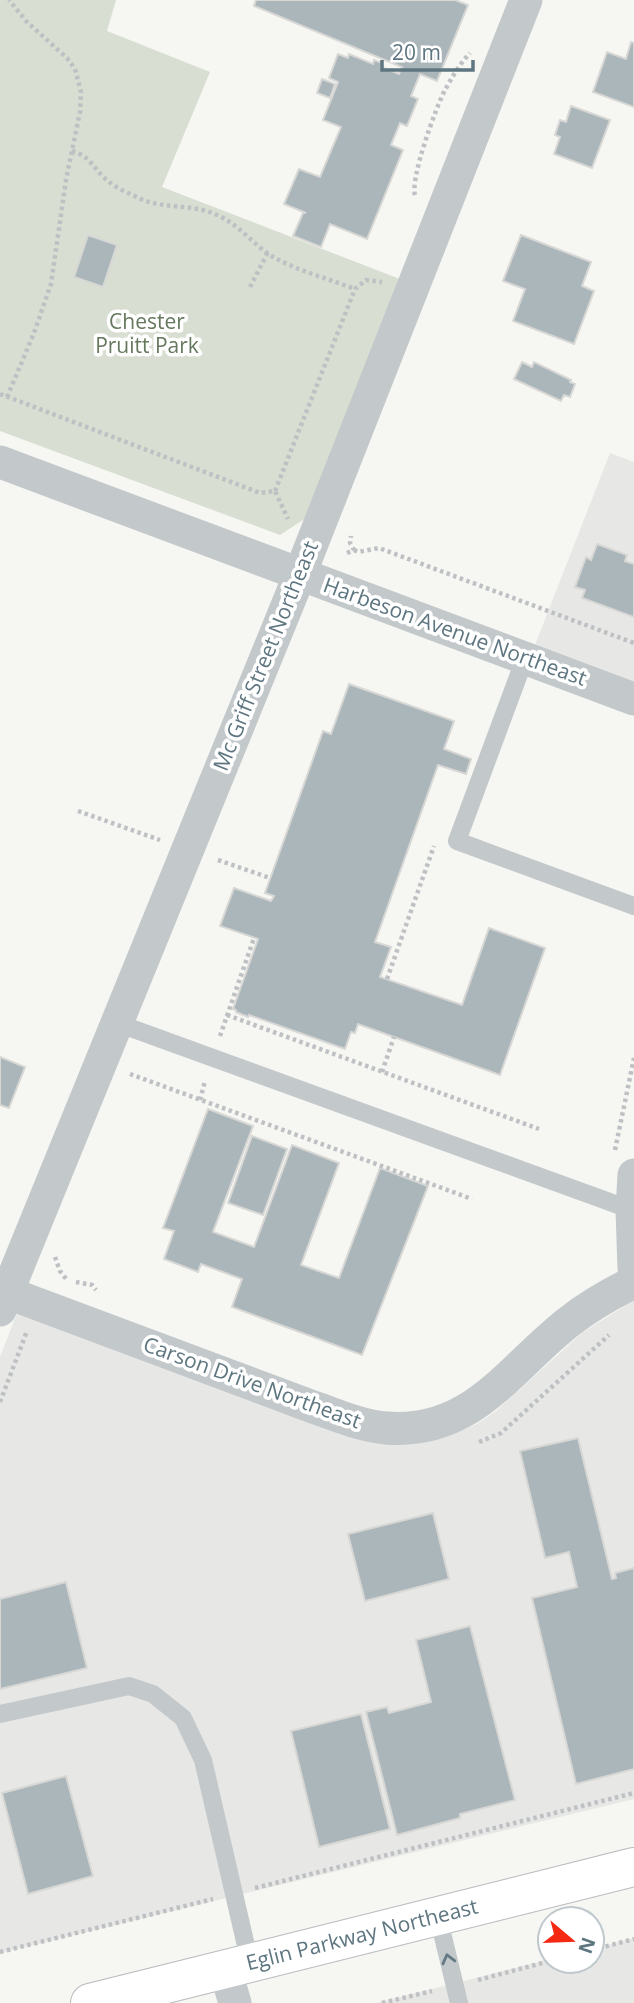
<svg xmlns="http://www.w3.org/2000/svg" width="634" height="2003" viewBox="0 0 634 2003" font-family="'Open Sans',sans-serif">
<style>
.built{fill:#e7e7e5}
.green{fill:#d8ded2}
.building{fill:#abb6ba;stroke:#d7d7d5;stroke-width:2}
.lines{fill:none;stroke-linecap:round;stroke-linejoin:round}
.highway-casing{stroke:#b5babc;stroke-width:40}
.path{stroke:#bec1c3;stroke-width:4.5;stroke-dasharray:3.5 3.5;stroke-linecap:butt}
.lane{stroke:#c3c8cb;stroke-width:18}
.street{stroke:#c3c8cb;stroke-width:33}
.highway{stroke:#fff;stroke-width:38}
.oneway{stroke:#637a84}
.labels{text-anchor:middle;stroke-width:7;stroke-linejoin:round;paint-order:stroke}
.park-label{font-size:21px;fill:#66785d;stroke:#fff}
.street-label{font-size:21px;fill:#5e7680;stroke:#fff}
</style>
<rect width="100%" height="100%" fill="#f6f6f2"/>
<!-- built -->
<g class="built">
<path d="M610 453 634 462V682L535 645Z"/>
<path d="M634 1300V1799L0 1953V1357L17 1313 415 1443 446 1437 477 1424 496 1411 582 1333Z"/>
<path d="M634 1938V2003H377L550 1959V1961H592V1949Z"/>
</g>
<!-- green -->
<path class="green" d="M0 0H116L107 31 210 72 162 187 405 281 309 516 280 535 0 431Z"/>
<!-- building -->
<g class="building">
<path d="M256 0H455L468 5 437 81 420 74 411 96 418 99 407 126 400 123 391 145 403 150 367 239 330 224 321 247 296 237 293 236 303 213H306L284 204 299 169 320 177 341 127 323 120 338 82 329 78 338 54 348 58 349 54 373 64 374 60 382 63 381 67 399 74 402 67 254 6Z"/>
<path d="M631 42 634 43V107L593 92 607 52 626 59Z"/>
<path d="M322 79 335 84 330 98 317 93Z"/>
<path d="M571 106 610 120 592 168 554 154 560 137 555 135 560 120 566 122Z"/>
<path d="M88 235 117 245 103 287 74 277Z"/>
<path d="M521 235 591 262 582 286 594 291 574 344 513 321 525 289 503 281Z"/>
<path d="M522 362 532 367 534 362 571 380 570 382 575 384 570 397 564 395 561 401 514 379Z"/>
<path d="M597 544 627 555 625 561 634 564V617L582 598 585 590 575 587 586 557 591 560Z"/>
<path d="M349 684 454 721 444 749 471 759 466 774 438 765 375 942 391 947 380 977 462 1005 489 928 545 948 500 1075 358 1024 355 1033 351 1032 345 1049 249 1015 248 1017 236 1012V1010L233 1009 258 939 220 926 234 888 271 901 274 896 265 893 323 731 331 734Z"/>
<path d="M0 1057 25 1067 9 1108 0 1105Z"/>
<path d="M208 1109 253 1126 213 1232 254 1247 292 1145 339 1163 301 1265 339 1278 380 1168 428 1186 362 1355 232 1307 242 1279 201 1264 198 1272 164 1259 174 1231 163 1228Z"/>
<path d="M252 1136 287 1149 263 1215 228 1203Z"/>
<path d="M578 1438 612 1579 616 1578 615 1573 634 1568V1769L576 1784 532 1598 577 1587 569 1552 545 1558 520 1451Z"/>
<path d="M433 1513 449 1579 365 1601 348 1534Z"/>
<path d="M66 1582 87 1668 0 1689V1599Z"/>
<path d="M470 1626 515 1800 460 1814V1818L397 1835 366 1712 387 1707 389 1713 431 1702 416 1640Z"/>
<path d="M361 1714 390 1829 319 1847 291 1731Z"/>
<path d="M66 1776 93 1876 28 1894 2 1793Z"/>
</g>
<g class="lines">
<defs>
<path id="highway" d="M90 2003 634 1867"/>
</defs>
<!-- highway casing -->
<use href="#highway" class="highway-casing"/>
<!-- path -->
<g class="path">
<path d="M72 151C91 156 94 170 108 181 117 189 131 194 141 199 167 210 194 203 219 216 241 226 255 247 275 258 299 271 329 279 355 289"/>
<path d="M415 195C410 179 436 107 445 90 452 77 460 64 470 53"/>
<path d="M250 287 268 252"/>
<path d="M0 394 260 493 275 491 288 519"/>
<path d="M7 397 34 333 51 284 66 180 80 112 81 92 75 69 67 58 27 22 9 0"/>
<path d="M275 491 355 289 366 280 382 282"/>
<path d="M354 550 358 552 379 548 634 643"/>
<path d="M347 553 354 550 350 543 351 536"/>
<path d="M78 811 160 840"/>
<path d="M218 860 270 878"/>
<path d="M387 979 434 846"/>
<path d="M227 1015 539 1129"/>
<path d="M220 1036 254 938"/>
<path d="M382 1072 394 1037"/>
<path d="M130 1074 472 1199"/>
<path d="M200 1100 205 1081"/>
<path d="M615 1150 634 1058"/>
<path d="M55 1257 60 1271 67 1280"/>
<path d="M76 1282 92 1285 96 1290"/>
<path d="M0 1402 27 1331"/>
<path d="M479 1442 501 1433 609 1335"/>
<path d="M255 1888 634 1793"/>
<path d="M592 1950 634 1939"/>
<path d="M0 1952 213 1899"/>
<path d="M478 1980 550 1961"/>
<path d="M382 2003 432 1991"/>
</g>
<!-- lane -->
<g class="lane">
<path d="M525 658 457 841 634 906"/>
<path d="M117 1023 632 1210"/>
<path d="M0 1714 129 1686 153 1694 183 1718 203 1760 250 1963"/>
<path d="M438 1916 459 2003"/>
</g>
<!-- street -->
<g class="street">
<path d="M0 462 634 699"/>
<path d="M634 1175 632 1210 634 1268"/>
<path d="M0 1290 313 1407C337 1415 361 1426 386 1428 473 1435 509 1368 570 1321 589 1306 612 1293 634 1282"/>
<path d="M0 1310 300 574 526 0"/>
<path d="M225 1969 235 2003"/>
</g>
<!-- highway -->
<use href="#highway" class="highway"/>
</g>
<!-- one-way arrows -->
<defs><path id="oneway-chevron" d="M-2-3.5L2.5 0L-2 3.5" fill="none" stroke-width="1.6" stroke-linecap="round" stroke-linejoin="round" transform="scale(1.75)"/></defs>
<use class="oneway" href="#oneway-chevron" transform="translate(448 1959) rotate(-104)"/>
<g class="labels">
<!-- park labels -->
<g class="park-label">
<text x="147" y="329">Chester<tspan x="147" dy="24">Pruitt Park</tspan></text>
</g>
<!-- street labels -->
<g class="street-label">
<text transform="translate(455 632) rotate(20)" y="7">Harbeson Avenue Northeast</text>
<text transform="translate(266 656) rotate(-68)" y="7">Mc Griff Street Northeast</text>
<text transform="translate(252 1383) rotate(20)" y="7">Carson Drive Northeast</text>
<text transform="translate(362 1935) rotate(-14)" y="7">Eglin Parkway Northeast</text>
</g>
</g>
<!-- north arrow -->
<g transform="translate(571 1940) rotate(109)"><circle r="33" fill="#ffffff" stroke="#bfc8cc" stroke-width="2"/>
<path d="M0-5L12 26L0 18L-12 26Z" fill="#f52913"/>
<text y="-10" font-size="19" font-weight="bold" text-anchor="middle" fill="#5e7680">N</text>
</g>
<!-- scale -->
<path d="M382 60v10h91v-10" fill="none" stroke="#5e7680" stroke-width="3.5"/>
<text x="392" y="60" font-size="21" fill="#5e7680" stroke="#ffffff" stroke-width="5" paint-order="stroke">20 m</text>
</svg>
